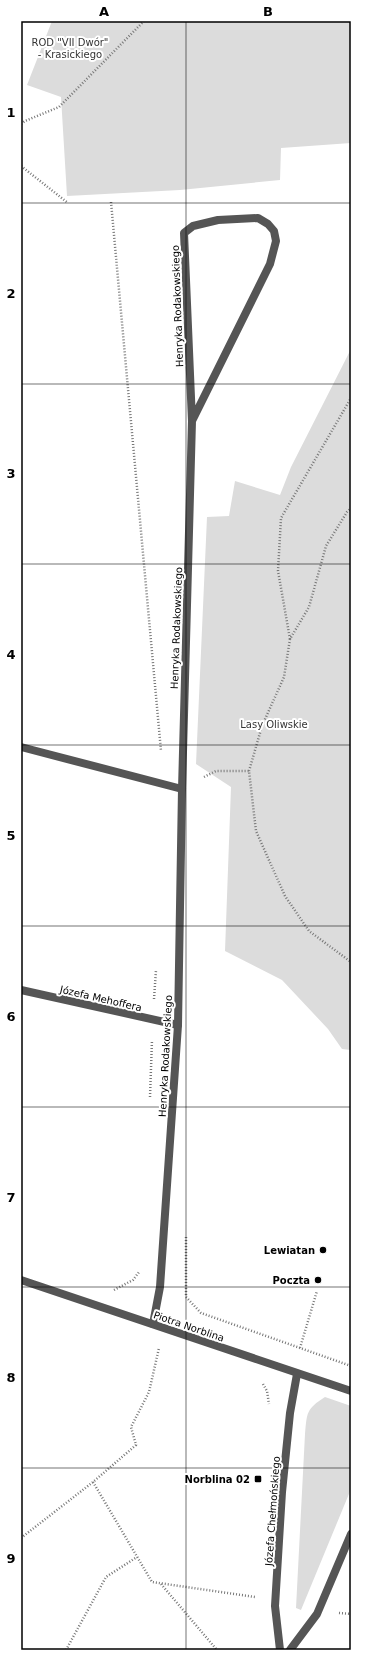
<svg xmlns="http://www.w3.org/2000/svg" width="372" height="1671" viewBox="0 0 372 1671" font-family="'DejaVu Sans',sans-serif">
<style>
.green{fill:#dcdcdc}
.lines{fill:none;stroke-linecap:round;stroke-linejoin:round}
.path{stroke:#777;stroke-width:2.5;stroke-dasharray:1 2;stroke-linecap:butt}
.service{stroke:#555;stroke-width:8}
.minor{stroke:#555;stroke-width:8}
.grid{fill:none;stroke:#000;stroke-width:1;stroke-opacity:0.55}
.poi-dot{fill:#000;stroke:#fff;stroke-width:1.5}
.labels{text-anchor:middle;stroke-width:4;stroke-linejoin:round;paint-order:stroke}
.park-label{font-size:10px;fill:#333;stroke:#fff}
.street-label{font-size:10px;fill:#000;stroke:#fff}
.poi-label{font-size:10px;font-weight:bold;fill:#000;stroke:#fff;text-anchor:end}
.neatline{fill:none;stroke:#000;stroke-width:1.5}
.grid-label{font-size:13px;text-anchor:middle;font-weight:bold;fill:#000}
</style>
<rect width="100%" height="100%" fill="#fff"/>
<!-- green -->
<g class="green">
<path d="M52 21H351V143L281 148 280 180 180 190 67 196 61 97 27 85Z"/>
<path d="M351 349V1050L342 1049 328 1029 282 980 225 951 231 787 196 764 207 517 229 516 235 481 280 495 291 467Z"/>
<path d="M325 1397 351 1406V1489L301 1610 296 1608 305 1434C307 1413 306 1409 325 1397Z"/>
</g>
<g class="lines">
<!-- path -->
<g class="path">
<path d="M21 124 25 121 59 107 144 21"/>
<path d="M21 166 68 203"/>
<path d="M111 202 161 751"/>
<path d="M290 639 278 571 281 518 351 398"/>
<path d="M249 771 262 726 284 677 290 639 309 607 326 546 347 512 351 508"/>
<path d="M204 777 216 771H249L256 831 285 896 309 931 351 962"/>
<path d="M154 999 156 970"/>
<path d="M150 1097 152 1040"/>
<path d="M186 1237V1297L201 1313 351 1366"/>
<path d="M114 1290 133 1280 139 1272"/>
<path d="M300 1348 317 1291"/>
<path d="M263 1384 267 1391 269 1404"/>
<path d="M93 1482 152 1582 255 1597"/>
<path d="M21 1538 93 1482 136 1445 131 1427 149 1392 159 1348"/>
<path d="M161 1584 217 1650"/>
<path d="M339 1613 351 1614"/>
<path d="M66 1650 106 1577 137 1557"/>
</g>
<!-- service -->
<path class="service" d="M21 747 182 789"/>
<!-- minor -->
<g class="minor">
<path d="M21 990 178 1025"/>
<path d="M21 1280 351 1391"/>
<path d="M153 1324 160 1287 178 1025 182 789 192 421 270 264 276 241 274 231 268 224 258 218 218 220 193 226 184 233 192 421"/>
<path d="M280 1650 275 1606 282 1492 290 1413 297 1374"/>
<path d="M290 1650 317 1614 351 1534"/>
</g>
</g>
<!-- grid -->
<path class="grid" d="M186 21V1650M21 203H351M21 384H351M21 564H351M21 745H351M21 926H351M21 1107H351M21 1287H351M21 1468H351"/>
<!-- markers -->
<g class="poi-dot">
<circle cx="323" cy="1250" r="4"/>
<circle cx="318" cy="1280" r="4"/>
<rect x="254" y="1475" width="8" height="8" rx="2"/>
</g>
<g class="labels">
<!-- park labels -->
<g class="park-label">
<text x="70" y="46">ROD "VII Dwór"<tspan x="70" dy="12">- Krasickiego</tspan></text>
<text x="274" y="728">Lasy Oliwskie</text>
</g>
<!-- street labels -->
<g class="street-label">
<text transform="translate(177 306) rotate(-92)" y="4">Henryka Rodakowskiego</text>
<text transform="translate(176 628) rotate(-88)" y="4">Henryka Rodakowskiego</text>
<text transform="translate(101 998) rotate(13)" y="4">Józefa Mehoffera</text>
<text transform="translate(165 1056) rotate(-87)" y="4">Henryka Rodakowskiego</text>
<text transform="translate(189 1326) rotate(19)" y="4">Piotra Norblina</text>
<text transform="translate(272 1511) rotate(-86)" y="4">Józefa Chełmońskiego</text>
</g>
<!-- poi labels -->
<g class="poi-label">
<text x="315" y="1254">Lewiatan</text>
<text x="310" y="1284">Poczta</text>
<text x="250" y="1483">Norblina 02</text>
</g>
</g>
<!-- border -->
<rect width="372" height="1671" fill="none" stroke="#ffffff" stroke-width="44"/>
<rect x="22" y="22" width="328" height="1627" class="neatline"/>
<g class="grid-label">
<text x="104" y="16">A</text>
<text x="268" y="16">B</text>
<text x="11" y="117">1</text>
<text x="11" y="298">2</text>
<text x="11" y="478">3</text>
<text x="11" y="659">4</text>
<text x="11" y="840">5</text>
<text x="11" y="1021">6</text>
<text x="11" y="1202">7</text>
<text x="11" y="1382">8</text>
<text x="11" y="1563">9</text>
</g>
</svg>
